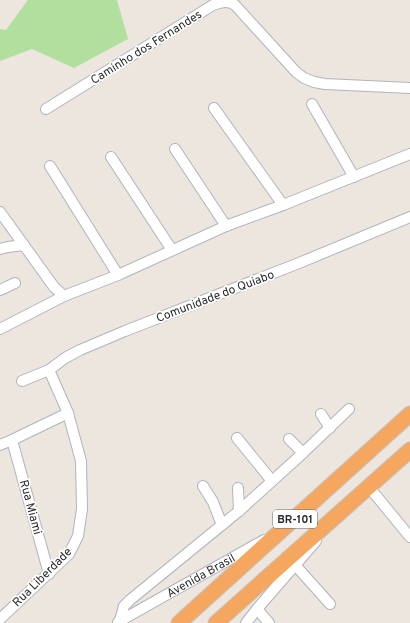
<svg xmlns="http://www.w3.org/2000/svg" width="410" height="623" viewBox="0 0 410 623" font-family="Overpass,sans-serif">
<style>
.green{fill:#b1df9e}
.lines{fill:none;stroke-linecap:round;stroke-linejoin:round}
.minor-casing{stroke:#b1b3be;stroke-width:12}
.highway-casing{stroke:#c4c4c4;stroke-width:17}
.minor{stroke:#fff;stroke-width:10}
.highway{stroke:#f5a760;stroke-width:15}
.labels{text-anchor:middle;stroke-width:3.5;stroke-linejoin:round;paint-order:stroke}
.shield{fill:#fff;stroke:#6b6b6b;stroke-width:1}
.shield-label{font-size:11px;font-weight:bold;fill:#2b2b2b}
.street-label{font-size:12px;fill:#2b2b2b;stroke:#fff}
</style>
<rect width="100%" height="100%" fill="#ece6de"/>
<!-- green -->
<path class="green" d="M28 0H117L128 39 74 68 32 49 0 61V29L6 30Z"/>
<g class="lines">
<defs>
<g id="minor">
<path d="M312 104 354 177"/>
<path d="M214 108 283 205"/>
<path d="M46 109 213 5C222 2 227 0 235 5L296 72 304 78 314 82 325 84 410 88"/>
<path d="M175 149 226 226"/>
<path d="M111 157 172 250"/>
<path d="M50 166 118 275"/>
<path d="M0 212 54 287 64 296 118 275 226 226 283 205 410 154"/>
<path d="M0 249 8 247 24 245"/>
<path d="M0 290 15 283"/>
<path d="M0 329 64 296"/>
<path d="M22 381 49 370 65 358 80 350 125 331 299 263 410 217"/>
<path d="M321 414 330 428"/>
<path d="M237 438 272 481"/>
<path d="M289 439 303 453"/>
<path d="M12 440 49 574"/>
<path d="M0 445 12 440 68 413 49 370"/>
<path d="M203 486 213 502 222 525"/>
<path d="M369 487 410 537"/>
<path d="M238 488 239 511"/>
<path d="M296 566 330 604"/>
<path d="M257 609 269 623"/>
<path d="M0 619 69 554 78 536 82 509 81 461 68 413"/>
<path d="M120 620 124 606 130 600 239 511 303 453 349 409"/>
<path id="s1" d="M118 622 264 540"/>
<path d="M246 623 257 609 316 541"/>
</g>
<g id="highway">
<path d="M179 623 410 414"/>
<path d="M216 623 410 450"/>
</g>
</defs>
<!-- minor casing -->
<use href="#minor" class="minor-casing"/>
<!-- highway casing -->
<use href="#highway" class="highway-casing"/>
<!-- minor -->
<use href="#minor" class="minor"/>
<!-- highway -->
<use href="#highway" class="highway"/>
</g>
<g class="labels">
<!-- shield labels -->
<rect class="shield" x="273" y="510" width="44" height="18" rx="3"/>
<g class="shield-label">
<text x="295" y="523">BR-101</text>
</g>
<!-- street labels -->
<g class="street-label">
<text transform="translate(146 47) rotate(-32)" y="4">Caminho dos Fernandes</text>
<text transform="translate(215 296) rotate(-21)" y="4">Comunidade do Quiabo</text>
<text transform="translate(31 507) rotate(75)" y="4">Rua Miami</text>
<text dy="4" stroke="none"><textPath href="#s1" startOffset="95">Avenida Brasil</textPath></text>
<text transform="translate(42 577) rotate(-45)" y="4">Rua Liberdade</text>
</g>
</g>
</svg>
